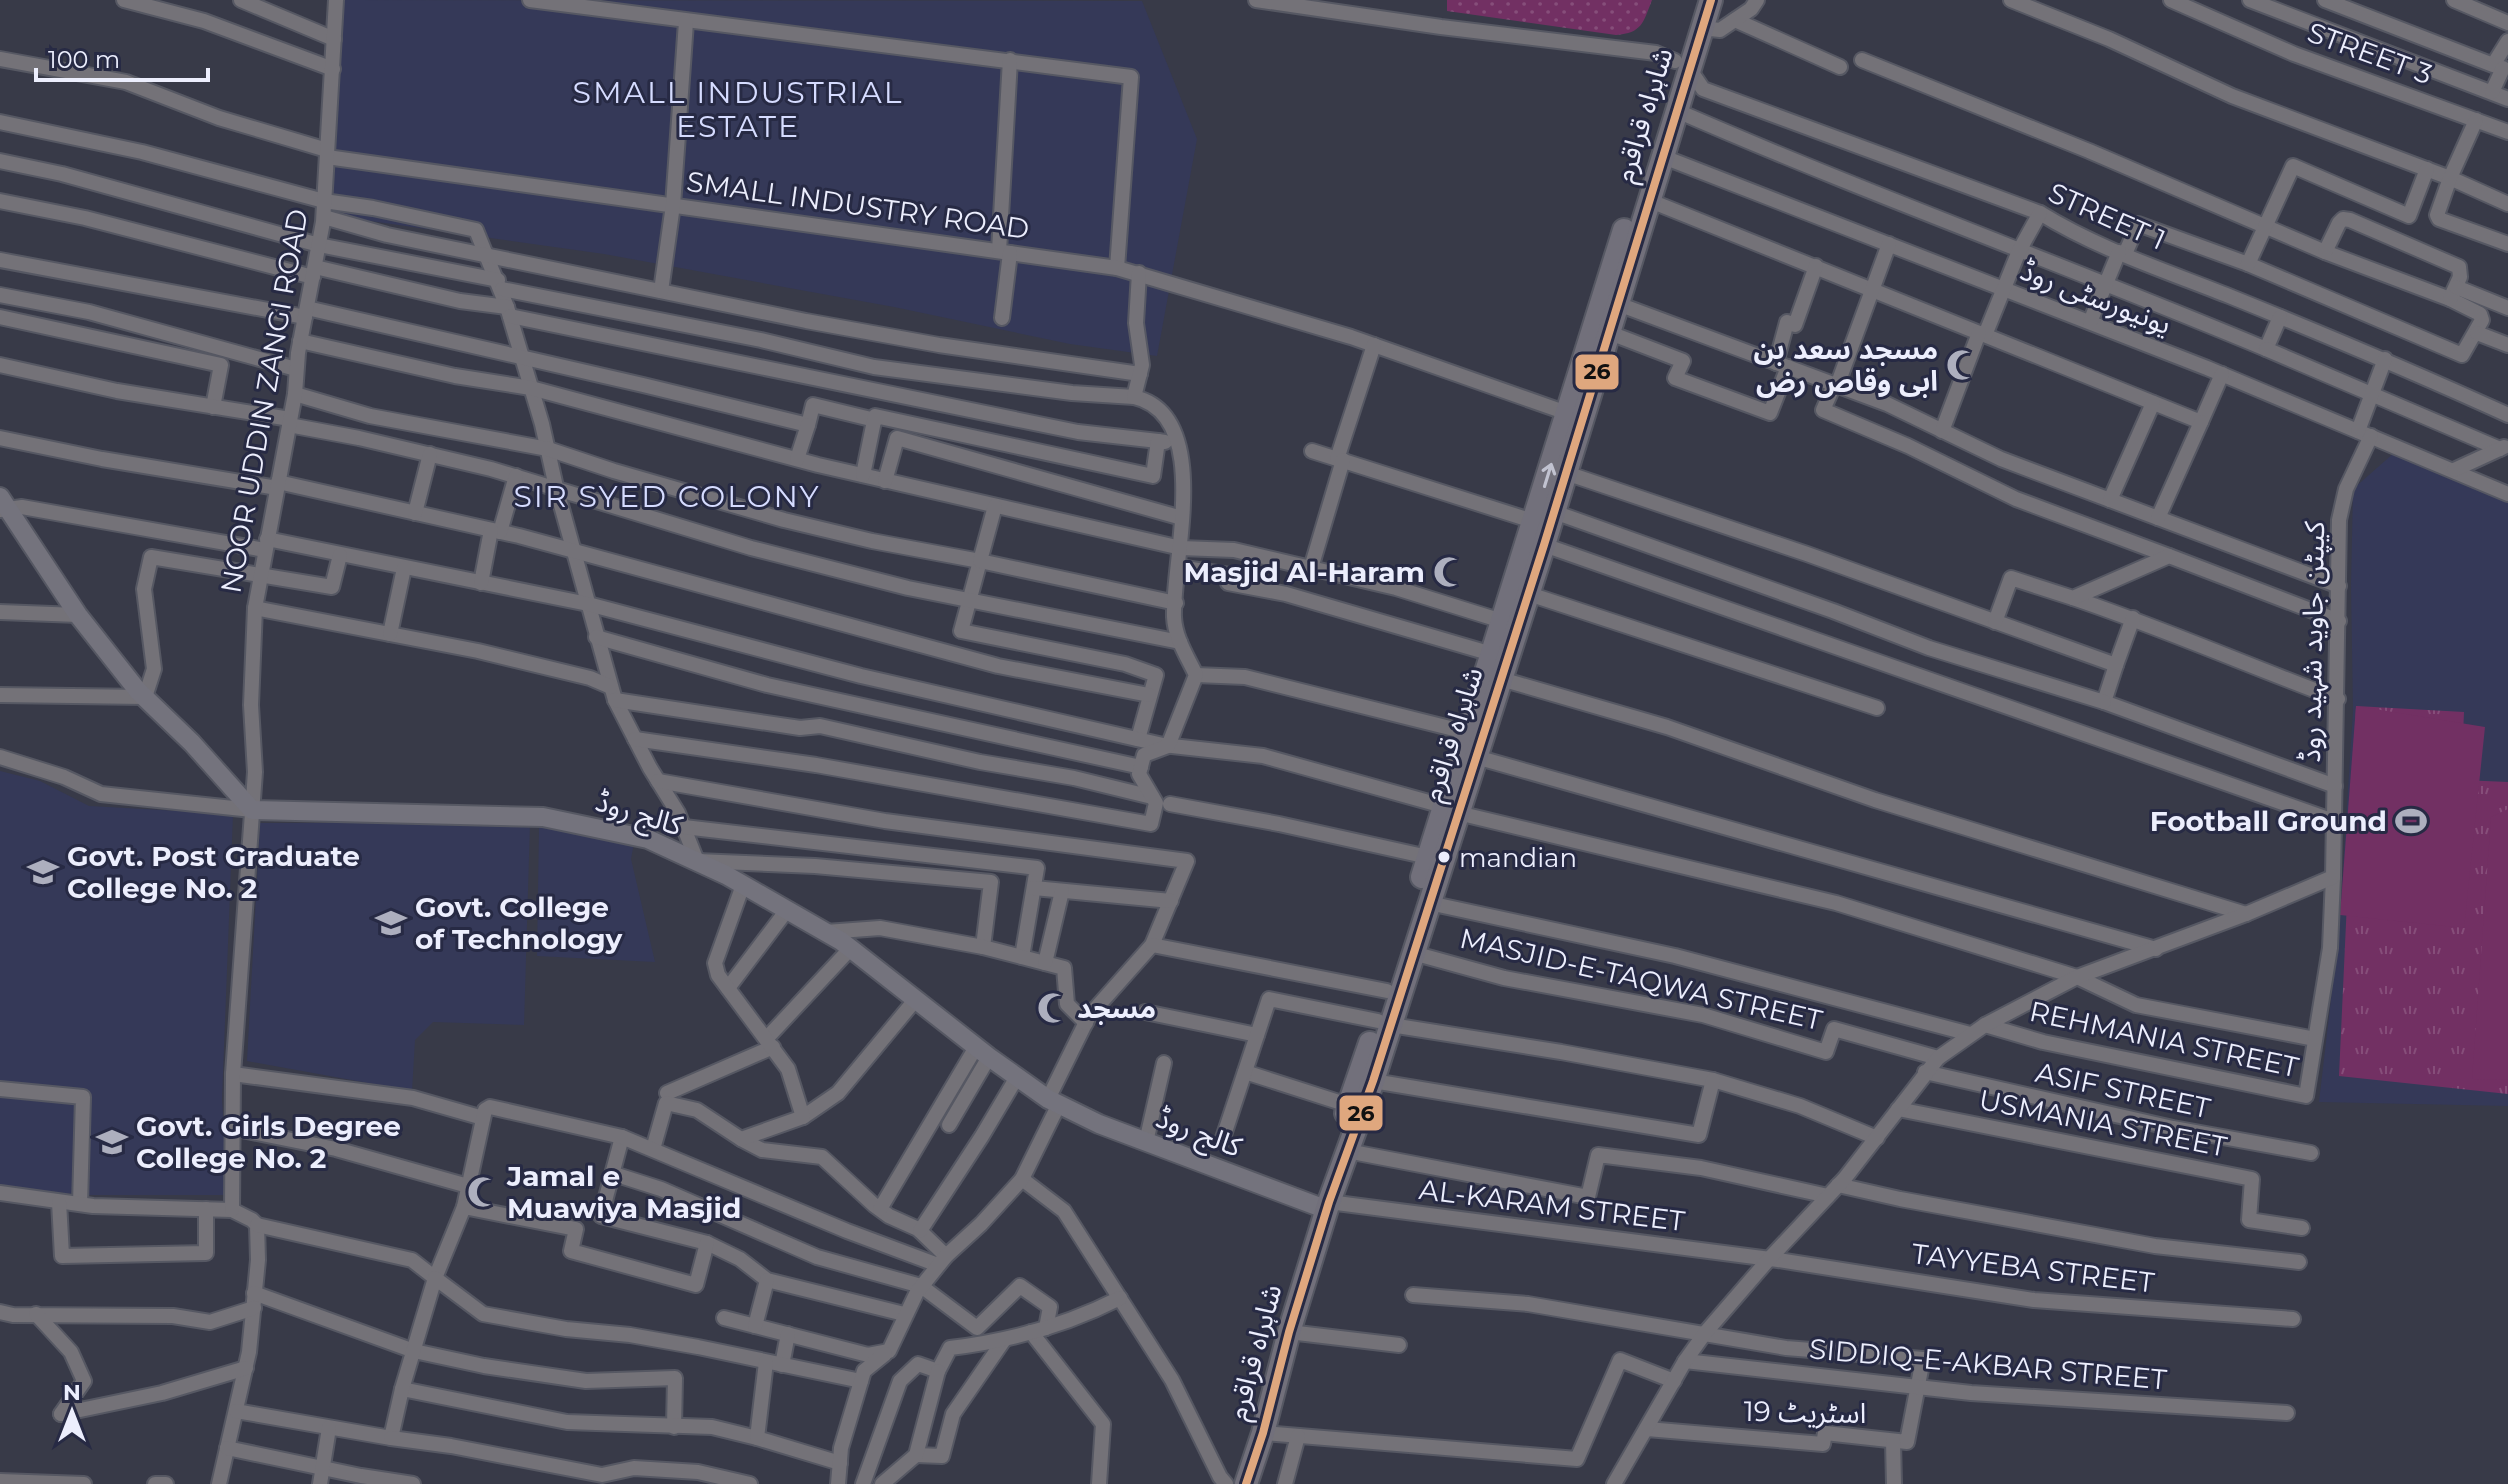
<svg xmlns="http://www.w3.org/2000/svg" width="2508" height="1484" viewBox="0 0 2508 1484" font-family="Montserrat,'Noto Sans Arabic',sans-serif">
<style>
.built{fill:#353958}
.grass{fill:url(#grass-tufts)}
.garden{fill:url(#garden-dots)}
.pitch{fill:#723063}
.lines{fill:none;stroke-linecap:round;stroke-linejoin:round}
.minor-casing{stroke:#565863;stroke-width:18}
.major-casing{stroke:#565863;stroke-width:22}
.highway-casing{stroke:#565863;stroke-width:26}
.minor{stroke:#747278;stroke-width:14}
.major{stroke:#74737d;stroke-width:18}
.highway{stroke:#72707b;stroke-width:22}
.bus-1-casing{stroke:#272a44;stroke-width:14}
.bus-1{stroke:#dfa77e;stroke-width:8}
.oneway{stroke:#c1c2d0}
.bus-dot{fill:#eceefd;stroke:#272a44;stroke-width:3}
.labels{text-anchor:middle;stroke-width:6;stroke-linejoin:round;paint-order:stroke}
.bus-label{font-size:26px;fill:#eceefd;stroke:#272a44;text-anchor:start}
.street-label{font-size:28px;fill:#eceefd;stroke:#272a44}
.poi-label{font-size:28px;font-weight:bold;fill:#eceefd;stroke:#272a44;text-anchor:start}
.neighbourhood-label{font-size:30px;letter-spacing:2px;fill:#d6dcff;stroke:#272a44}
.line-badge{stroke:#272a44;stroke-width:3}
.pale-badge-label{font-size:22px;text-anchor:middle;font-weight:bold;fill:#111}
</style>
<defs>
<pattern id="grass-tufts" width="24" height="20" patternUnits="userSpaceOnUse" patternTransform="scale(2)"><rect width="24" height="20" fill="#723063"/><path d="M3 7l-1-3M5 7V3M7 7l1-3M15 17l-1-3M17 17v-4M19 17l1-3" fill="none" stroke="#864e7a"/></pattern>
<pattern id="garden-dots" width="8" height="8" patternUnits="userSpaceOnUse" patternTransform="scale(2)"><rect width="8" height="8" fill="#723063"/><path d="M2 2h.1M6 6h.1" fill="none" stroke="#864e7a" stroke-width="1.8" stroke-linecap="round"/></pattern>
</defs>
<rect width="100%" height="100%" fill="#383a48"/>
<!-- built -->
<g class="built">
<path d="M341 0 1142 1 1197 139 1157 356 1070 344 894 307 604 254 328 215Z"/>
<path d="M2394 453 2508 501V1106L2319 1102 2339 931 2353 711 2351 586 2353 489Z"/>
<path d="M0 771 40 781 89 806 233 814 222 1099 228 1195H80L0 1185Z"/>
<path d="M260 823H530L524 1025 433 1022 415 1040 412 1091 247 1061Z"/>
<path d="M539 827 634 843 631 859 655 962 537 956Z"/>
</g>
<!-- grass -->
<path class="grass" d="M2356 706 2464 712 2461 780 2508 782V1094L2339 1076Z"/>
<!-- garden -->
<path class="garden" d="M1447 0H1652C1643 23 1642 33 1616 35L1447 11Z"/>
<!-- pitch -->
<g class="pitch">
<path d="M2356 706 2485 727 2464 928 2340 915Z"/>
<path d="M2508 809V1080L2472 1079 2491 817Z"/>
</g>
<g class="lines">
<defs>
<g id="minor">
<path d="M124 0 204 21 333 69"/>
<path d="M241 0 334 39"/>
<path d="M530 0 1131 77 1117 268"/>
<path d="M1256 0 1441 27 1656 53 1675 61"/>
<path d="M2011 0 2109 39 2232 96 2450 178 2508 204"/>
<path d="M2171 0 2294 54 2508 132"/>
<path d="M2250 0 2508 99"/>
<path d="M2325 0 2493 65 2508 41"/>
<path d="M2454 0 2508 23"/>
<path d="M1735 20 1840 67"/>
<path d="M1701 28 1720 30 1751 9 1757 0"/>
<path d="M0 59 126 82 219 118 327 150"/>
<path d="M1862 60 2089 151 2325 252 2450 299 2480 314 2482 320 2462 355 2248 264 2138 224 2125 254"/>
<path d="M1688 67 1703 89 2040 213C2098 249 2166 271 2229 296 2323 334 2416 373 2508 415"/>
<path d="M2492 92 2503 68"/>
<path d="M1675 110C1870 195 2070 267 2266 349L2280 317"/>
<path d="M2476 120 2450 178 2437 215 2439 219 2508 244"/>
<path d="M0 122 142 152 324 201 373 208 476 230 507 307 542 424 556 487 615 700 650 768 678 813 697 861 815 866 991 882 983 947"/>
<path d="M1661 156 2207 368 2508 494"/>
<path d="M327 157 1117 268 1351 337 1567 413"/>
<path d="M0 161 62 174 319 245 498 280"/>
<path d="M1648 200 2201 422 2222 374"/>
<path d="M0 201 85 218 313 277"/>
<path d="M324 217 387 235 806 321 939 345 1140 374"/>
<path d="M999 251 1010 60"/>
<path d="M2325 252 2339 223 2343 219 2350 220 2459 267 2460 277 2450 299"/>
<path d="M0 260 305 317"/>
<path d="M2248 264 2293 166 2409 216 2427 169"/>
<path d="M315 267 460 301 507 307"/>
<path d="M2456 287 2508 308"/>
<path d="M502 289 761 340 874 367 1072 393 1134 397"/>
<path d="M661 291 673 205 686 22"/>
<path d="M0 295 89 312 296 369"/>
<path d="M1618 304 1887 404 2001 459 2339 586"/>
<path d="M307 308 643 385 808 425 813 405 875 420"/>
<path d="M510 316 1078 432 1158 441"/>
<path d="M0 317 221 365 213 407"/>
<path d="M1002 318 1010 253"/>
<path d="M2090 322 2119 252"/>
<path d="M1610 333 1683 361 1675 378 1770 413 1788 367"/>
<path d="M2477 333 2508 345"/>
<path d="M1985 335 2019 251 2040 213"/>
<path d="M300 341 455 376 531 388 818 465 1181 548 1234 550 1396 588 1502 621"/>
<path d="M2266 349 2500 449"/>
<path d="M1776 363 1787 322 1795 325 1816 266"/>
<path d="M0 365 117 391 290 419"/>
<path d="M1834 385 1823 410 1908 446 2016 499 2169 556"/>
<path d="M1837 386 1889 244"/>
<path d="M295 394 370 416 548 449 614 471 784 520 872 541 980 561 961 631 1125 664 1156 675 1138 739"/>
<path d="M289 425 359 438 491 469 751 548 908 588 1180 642"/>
<path d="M1942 431 1979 333"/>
<path d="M2358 431 2385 359"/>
<path d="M0 438 102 459 277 488"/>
<path d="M1312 451 1533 521"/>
<path d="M797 459 808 425"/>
<path d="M1337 459 1374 345"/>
<path d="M2454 470 2504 447"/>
<path d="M1566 473 1807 554 2116 665 2104 702 2335 786"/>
<path d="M863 475 875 416 1153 476 1158 441 1165 442"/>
<path d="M885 481 897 438 1182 518"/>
<path d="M278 482 519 536 998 666 1149 695"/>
<path d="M2110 500 2153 403"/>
<path d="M995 506 980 561 1176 603"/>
<path d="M0 510 22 507 265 550"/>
<path d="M1554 512 1833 611 1929 648 2104 702"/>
<path d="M415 513 430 454"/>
<path d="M2158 518 2201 422"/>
<path d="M500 532 516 476"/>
<path d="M267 539 588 604 861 676 1163 745 1263 756 1443 806"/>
<path d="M1544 545 2334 821"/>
<path d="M1179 567 1229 575 1228 583 1286 594 1492 654"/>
<path d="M1311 568 1343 460"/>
<path d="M481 583 491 530"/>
<path d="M1529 594 1877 708"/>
<path d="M2073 598C2162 628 2249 666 2338 699"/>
<path d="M255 608 478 651 590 678 611 687"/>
<path d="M0 612 78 615"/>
<path d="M1995 622 2011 578 2073 598 2169 556 2339 621"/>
<path d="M390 634 404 568"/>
<path d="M596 637 767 685 1141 767"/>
<path d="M2116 665 2133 618"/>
<path d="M1196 675 1245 677 1466 732"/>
<path d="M1501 679 1667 727 1875 800 2246 914"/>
<path d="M0 695 145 697 154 669 144 589 151 557 332 587 340 555"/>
<path d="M615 700 800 728 820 726 980 762 1074 778 1152 797"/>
<path d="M635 739 816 765 1151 824 1156 803 1139 774 1144 755 1168 746 1196 675C1187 656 1175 638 1174 617 1172 560 1214 415 1134 397L1142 365 1136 323 1139 273"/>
<path d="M0 757 64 777 101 794 252 810"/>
<path d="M1476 757 2156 949"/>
<path d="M658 781 885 821 1187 861 1152 945 1089 1016 1048 1099"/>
<path d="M1170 804 1279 824 1428 857"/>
<path d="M1458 813 1836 903 2077 977 2136 1005 2315 1039"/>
<path d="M684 827 1037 868 1022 957"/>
<path d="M1034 888 1171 901"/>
<path d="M1429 903 1675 956 1970 1034"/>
<path d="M826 932 880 928 983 947 1064 968 1067 1004 1086 1023"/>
<path d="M1152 945 1387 991"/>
<path d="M1413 953 1504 978 1703 1015 1826 1052 1834 1029 1938 1058"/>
<path d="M1045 963 1062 891"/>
<path d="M728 988 787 910"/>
<path d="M1145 1012 1257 1035"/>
<path d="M1391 1025 1561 1052 1713 1080 1800 1106 1877 1138"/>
<path d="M1985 1025 2043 1042 2306 1096 2330 948 2333 877"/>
<path d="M767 1038 850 949"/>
<path d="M1245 1072 1348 1105"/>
<path d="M1925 1072 2173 1128 2311 1153"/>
<path d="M233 1074 413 1098 483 1118"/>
<path d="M1373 1081 1699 1135 1713 1080"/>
<path d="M0 1089 83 1097 80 1204"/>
<path d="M667 1093 773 1047"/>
<path d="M1898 1109 2252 1179 2249 1220 2302 1228"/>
<path d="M803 1117 838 1093 916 999"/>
<path d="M949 1125 989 1057"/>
<path d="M232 1128 336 1149 468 1186"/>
<path d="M622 1137 601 1216 707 1243 740 1259 767 1280 904 1314"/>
<path d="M741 1139 762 1150 822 1157 874 1205 889 1216 918 1229 946 1256"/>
<path d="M1222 1141 1269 999 1378 1021"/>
<path d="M1146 1142 1164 1063"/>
<path d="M653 1149 666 1103 697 1110 741 1139 803 1117 788 1069 718 975 715 963 743 885"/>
<path d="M1347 1151 1588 1197 1598 1155 1701 1168 1828 1196"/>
<path d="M614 1174 661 1189 817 1257 921 1286 977 1328 1020 1286 1050 1307 1046 1328"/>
<path d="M1022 1179 1064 1211 1172 1380 1220 1477 1226 1484"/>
<path d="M1838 1185 1900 1199 2155 1246 2299 1262"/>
<path d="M0 1193 93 1206 232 1210 252 1220 257 1225 258 1260 249 1352 219 1484"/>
<path d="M59 1202 62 1256 206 1253V1209"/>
<path d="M1329 1202 1778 1260 2034 1300 2293 1319"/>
<path d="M464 1207 485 1110 490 1107 622 1137 847 1231 938 1265"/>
<path d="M880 1209 976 1047"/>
<path d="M232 1210 233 1074 255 772 251 705 255 608 295 394 298 353 323 222 336 0"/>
<path d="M257 1225 412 1260 435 1278 464 1207 576 1229 571 1251 696 1285 707 1243"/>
<path d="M920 1231 982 1136 1017 1077"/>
<path d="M254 1293 414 1351 484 1366 586 1381 675 1378 674 1427"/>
<path d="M1413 1295 1528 1304 1786 1348 1923 1359 1907 1442 1825 1433 1823 1444 1647 1429"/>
<path d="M0 1312 13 1315 173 1316 210 1322 254 1308"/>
<path d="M36 1314 71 1352 84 1381 61 1414"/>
<path d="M724 1318 868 1355 889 1351 917 1292 946 1256 981 1224 1022 1179 1059 1104"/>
<path d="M755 1326 767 1280"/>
<path d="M1031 1332 1103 1424 1099 1484"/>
<path d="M1289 1332 1399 1345"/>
<path d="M1685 1361 1971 1393 2287 1413"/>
<path d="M782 1365 788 1334"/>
<path d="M402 1389 567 1422 712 1427 757 1438 840 1463"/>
<path d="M236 1411 391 1438 402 1389 435 1278 483 1314 566 1329 630 1335 698 1347 861 1381"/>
<path d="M61 1414 162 1393 246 1368"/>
<path d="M1263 1433 1577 1459 1620 1360 1674 1381"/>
<path d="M391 1438 451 1446 602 1475 634 1468 698 1472 750 1484"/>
<path d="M757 1438 766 1362"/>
<path d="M1893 1441 1894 1484"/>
<path d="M227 1448 361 1476 413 1484"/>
<path d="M916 1455 942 1456 953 1414 1004 1340"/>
<path d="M0 1481 84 1484"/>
<path d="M155 1484H166"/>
<path d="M320 1484 329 1428"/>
<path d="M838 1484 841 1448 864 1371 885 1354"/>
<path d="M863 1484 900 1381 918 1364 938 1371 950 1348C1009 1341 1067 1325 1120 1298"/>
<path d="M882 1484 916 1455 938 1371"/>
<path d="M1285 1484 1298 1436"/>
<path d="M1614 1484 1685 1361 1705 1333 1769 1259 1845 1178 1938 1058 1985 1025 2077 977 2246 914 2333 877 2339 520 2346 489 2371 436"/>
</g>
<path id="major" d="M0 497 78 615 138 691 192 743 252 810 543 817 648 839 726 875 841 941 989 1057 1048 1099 1099 1124 1317 1206"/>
<g id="highway">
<path d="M1422 877 1624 230"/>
<path d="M1346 1113 1370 1043"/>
<path d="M1246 1484 1263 1433 1289 1332 1329 1202 1373 1081 1544 545 1711 0"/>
</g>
</defs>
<!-- minor casing -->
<use href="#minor" class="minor-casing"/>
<!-- major casing -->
<use href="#major" class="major-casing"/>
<!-- highway casing -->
<use href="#highway" class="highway-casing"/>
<!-- minor -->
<use href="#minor" class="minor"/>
<!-- major -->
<use href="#major" class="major"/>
<!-- highway -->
<use href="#highway" class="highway"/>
<defs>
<path id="bus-1" d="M1246 1484 1263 1433 1289 1332 1329 1202 1373 1081 1544 545 1711 0"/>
</defs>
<!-- bus-1 casing -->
<use href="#bus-1" class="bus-1-casing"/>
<!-- bus-1 -->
<use href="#bus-1" class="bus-1"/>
</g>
<!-- one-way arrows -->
<defs><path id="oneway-shaft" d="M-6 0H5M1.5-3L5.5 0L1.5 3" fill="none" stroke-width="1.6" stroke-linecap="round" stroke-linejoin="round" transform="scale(2)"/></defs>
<use class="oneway" href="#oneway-shaft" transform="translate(1548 475) rotate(-73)"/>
<!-- icons -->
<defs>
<symbol id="mosque-bare" viewBox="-9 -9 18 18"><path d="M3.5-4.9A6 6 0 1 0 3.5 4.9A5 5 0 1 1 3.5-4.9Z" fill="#adafbe" stroke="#272a44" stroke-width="2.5" paint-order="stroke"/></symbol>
<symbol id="stadium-bare" viewBox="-9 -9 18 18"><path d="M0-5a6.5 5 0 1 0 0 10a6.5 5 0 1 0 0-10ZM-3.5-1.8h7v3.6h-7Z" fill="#adafbe" stroke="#272a44" stroke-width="2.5" paint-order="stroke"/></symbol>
<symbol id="university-bare" viewBox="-9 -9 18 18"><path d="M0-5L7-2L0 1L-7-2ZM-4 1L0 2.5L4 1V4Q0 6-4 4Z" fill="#adafbe" stroke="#272a44" stroke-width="2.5" paint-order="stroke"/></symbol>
</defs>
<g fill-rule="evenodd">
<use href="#mosque-bare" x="1940" y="343" width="44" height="44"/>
<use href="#mosque-bare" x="1427" y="550" width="44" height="44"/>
<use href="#stadium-bare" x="2389" y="799" width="44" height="44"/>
<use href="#university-bare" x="21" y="850" width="44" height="44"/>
<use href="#university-bare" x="369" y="901" width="44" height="44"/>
<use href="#mosque-bare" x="1031" y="986" width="44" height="44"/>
<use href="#university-bare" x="90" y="1120" width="44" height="44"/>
<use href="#mosque-bare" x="461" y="1170" width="44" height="44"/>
</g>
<!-- markers -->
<circle class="bus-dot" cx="1444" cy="857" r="7"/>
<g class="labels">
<!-- bus labels -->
<g class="bus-label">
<text x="1459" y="867">mandian</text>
</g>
<!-- street labels -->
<g class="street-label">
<text transform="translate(2370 53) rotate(20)" y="10">STREET 3</text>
<text transform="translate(1643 115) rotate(-73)" y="10">شاہراہ قراقرم</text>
<text transform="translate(858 205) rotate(8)" y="10">SMALL INDUSTRY ROAD</text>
<text transform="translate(2107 216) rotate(24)" y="10">STREET 1</text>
<text transform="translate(2096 297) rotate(21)" y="10">یونیورسٹی روڈ</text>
<text transform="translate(264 401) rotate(-80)" y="10">NOOR UDDIN ZANGI ROAD</text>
<text transform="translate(2312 642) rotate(-89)" y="10">کیپٹن جاوید شہید روڈ</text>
<text transform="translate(1452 734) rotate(-72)" y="10">شاہراہ قراقرم</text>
<text transform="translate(639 813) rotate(17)" y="10">کالج روڈ</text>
<text transform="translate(1641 979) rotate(13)" y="10">MASJID-E-TAQWA STREET</text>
<text transform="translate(2164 1039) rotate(12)" y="10">REHMANIA STREET</text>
<text transform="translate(2123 1090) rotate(12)" y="10">ASIF STREET</text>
<text transform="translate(2103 1123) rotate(11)" y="10">USMANIA STREET</text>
<text transform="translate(1199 1132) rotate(21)" y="10">کالج روڈ</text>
<text transform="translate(1552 1205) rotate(7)" y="10">AL-KARAM STREET</text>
<text transform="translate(2033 1268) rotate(7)" y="10">TAYYEBA STREET</text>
<text transform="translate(1254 1352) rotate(-75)" y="10">شاہراہ قراقرم</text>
<text transform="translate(1988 1364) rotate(5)" y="10">SIDDIQ-E-AKBAR STREET</text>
<text transform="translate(1805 1412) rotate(1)" y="10">اسٹریٹ 19</text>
</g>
<!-- poi labels -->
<g class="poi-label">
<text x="1938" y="359" text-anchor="end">مسجد سعد بن<tspan x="1938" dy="32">ابی وقاص رض</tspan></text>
<text x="1425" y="582" text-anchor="end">Masjid Al-Haram</text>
<text x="2387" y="831" text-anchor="end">Football Ground</text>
<text x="67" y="866">Govt. Post Graduate<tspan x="67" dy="32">College No. 2</tspan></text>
<text x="415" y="917">Govt. College<tspan x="415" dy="32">of Technology</tspan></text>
<text x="1077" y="1018">مسجد</text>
<text x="136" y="1136">Govt. Girls Degree<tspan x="136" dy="32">College No. 2</tspan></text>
<text x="507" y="1186">Jamal e<tspan x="507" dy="32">Muawiya Masjid</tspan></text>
</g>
<!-- neighbourhood labels -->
<g class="neighbourhood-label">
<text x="738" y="103">SMALL INDUSTRIAL<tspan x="738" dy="34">ESTATE</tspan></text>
<text x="667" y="507">SIR SYED COLONY</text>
</g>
</g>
<g class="line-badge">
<rect x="1574" y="353" width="46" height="38" rx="8" fill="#dfa77e"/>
<rect x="1338" y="1094" width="46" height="38" rx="8" fill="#dfa77e"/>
</g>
<g class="pale-badge-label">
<text x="1597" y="379">26</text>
<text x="1361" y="1121">26</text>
</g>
<!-- north arrow -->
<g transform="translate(72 1412)" stroke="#272a44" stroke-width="6" paint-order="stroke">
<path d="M0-6L14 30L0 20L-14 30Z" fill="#eceefd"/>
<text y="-12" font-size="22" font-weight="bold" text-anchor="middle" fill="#eceefd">N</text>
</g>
<!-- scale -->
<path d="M36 68v12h172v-12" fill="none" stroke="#eceefd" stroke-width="4"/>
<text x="48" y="68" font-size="24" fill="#eceefd" stroke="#272a44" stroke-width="6" paint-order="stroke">100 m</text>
</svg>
